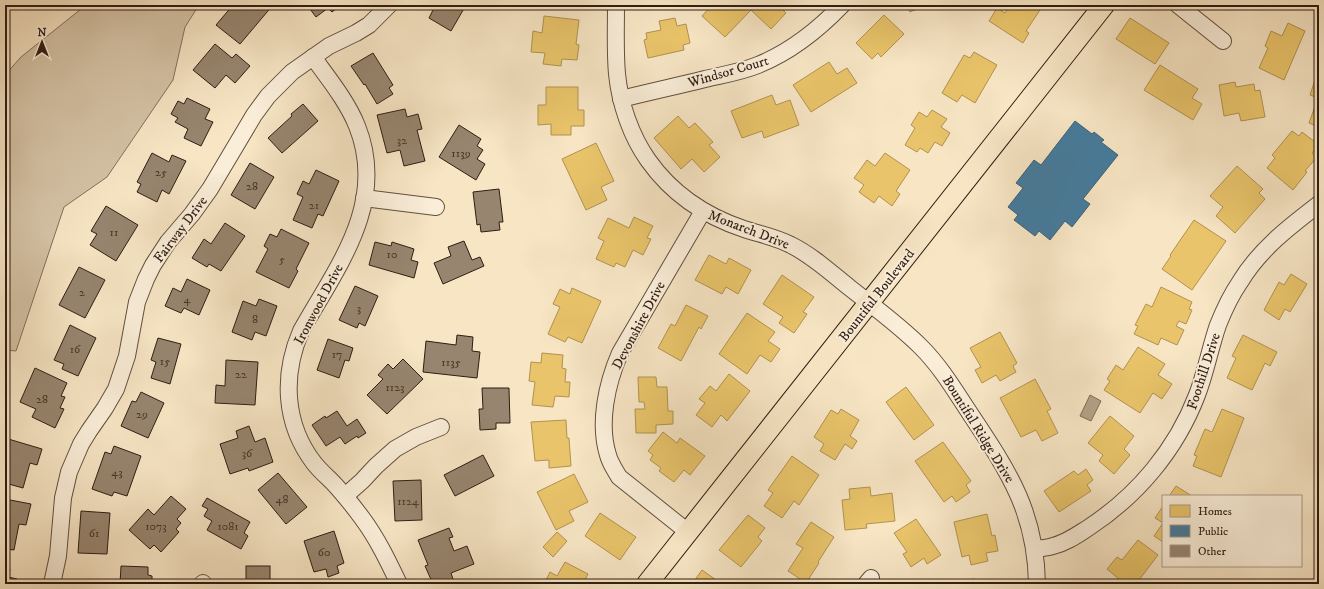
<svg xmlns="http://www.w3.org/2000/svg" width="1324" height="589" viewBox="0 0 1324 589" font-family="'IM FELL DW Pica',serif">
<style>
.green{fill:#d5c3a6;stroke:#82705c}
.water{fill:#b3a188;stroke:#7e6c59}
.homes{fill:#e9c46a;stroke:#b19250}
.public{fill:#457b9d;stroke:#3e5f74}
.building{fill:#97856f;stroke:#2f1d13}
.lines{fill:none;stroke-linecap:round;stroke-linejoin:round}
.minor-casing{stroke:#614f3f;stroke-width:18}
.major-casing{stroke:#2f1d13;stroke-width:22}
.minor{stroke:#faeed9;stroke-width:16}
.major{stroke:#f7e5c4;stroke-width:20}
.labels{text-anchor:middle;stroke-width:4;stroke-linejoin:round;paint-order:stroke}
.number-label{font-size:12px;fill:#49372a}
.street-label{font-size:14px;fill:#2f1d13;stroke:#faeed9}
</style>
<rect width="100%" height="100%" fill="#f7e5c4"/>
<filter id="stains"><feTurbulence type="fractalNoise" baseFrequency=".005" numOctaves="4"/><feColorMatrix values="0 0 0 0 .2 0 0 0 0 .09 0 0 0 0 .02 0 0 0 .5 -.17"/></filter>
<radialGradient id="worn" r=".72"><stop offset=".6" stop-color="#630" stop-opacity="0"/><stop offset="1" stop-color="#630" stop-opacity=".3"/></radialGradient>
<!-- green -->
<path class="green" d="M86 5H199L185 27 173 80 107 177 64 207 16 351 5 350V75L21 57Z"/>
<!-- water -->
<path class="water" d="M1090 395 1101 401 1091 421 1080 416Z"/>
<!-- homes -->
<g class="homes">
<path d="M712 5H778L786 13 771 29 751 10 725 37 702 16Z"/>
<path d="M907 5H926L910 12Z"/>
<path d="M1010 5H1032L1040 10 1026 31 1029 33 1023 43 989 21 997 8 1005 13Z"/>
<path d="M1253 5H1262L1257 9Z"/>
<path d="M884 15 904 34 881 57 878 53 872 59 856 43Z"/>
<path d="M544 16 579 20 576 44 579 45 577 60 562 59 561 66 543 64 545 53 531 52 533 31 542 33Z"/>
<path d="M675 18 677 26 686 24 690 43 683 45 684 50 648 58 644 40 647 39 646 33 661 30 659 21Z"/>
<path d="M1130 18 1169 43 1155 64 1116 39Z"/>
<path d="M1288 23 1305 31 1284 80 1259 68 1268 48 1265 46 1271 31 1282 36Z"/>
<path d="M974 52 997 65 975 103 962 95 957 102 942 93 964 55 970 58Z"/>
<path d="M829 62 837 74 847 68 857 83 811 112 793 85Z"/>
<path d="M1160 65 1198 89 1192 98 1202 104 1193 120 1144 90Z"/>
<path d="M1315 80 1319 81V127L1309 123 1318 98 1310 95Z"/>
<path d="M1235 82 1236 87 1254 84 1255 91 1260 90 1265 117 1241 121 1239 113 1224 116 1219 85Z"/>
<path d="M546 87H578V110H584V126H571V135H551V124L538 125V105H546Z"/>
<path d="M772 95 776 105 790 100 799 125 764 138 762 131 742 138 731 111Z"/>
<path d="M932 110 947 119 941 127 950 133 942 146 935 142 928 153 920 148 917 152 905 145 915 128 911 125 919 112 927 117Z"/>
<path d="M678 116 689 128 695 123 713 142 709 145 720 157 704 172 692 159 681 169 654 138Z"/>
<path d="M1292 131 1299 136 1302 132 1319 145 1312 153 1317 157 1305 171 1307 172 1293 190 1267 168 1275 158 1272 155Z"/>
<path d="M596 143 614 181 601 187 607 200 586 210 562 159Z"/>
<path d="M885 153 910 170 896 191 900 194 892 206 879 196 874 203 859 192 864 185 854 178 867 160 875 166Z"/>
<path d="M1237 166 1263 189 1259 193 1265 199 1235 233 1216 216 1223 207 1210 196Z"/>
<path d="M634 217 653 226 647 238 651 239 643 255 633 250 625 267 616 263 614 267 596 259 604 241 598 238 608 218 629 228Z"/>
<path d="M1194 220 1226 241 1192 290 1162 269 1171 256 1170 255Z"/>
<path d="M709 255 726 264 729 258 751 270 738 294 726 287 722 294 695 280Z"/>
<path d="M1291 274 1307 284 1290 312 1285 309 1279 320 1264 310 1279 282 1284 285Z"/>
<path d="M782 275 814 297 803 312 807 314 794 333 779 323 783 317 763 304Z"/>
<path d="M1161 287 1192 302 1189 309 1192 310 1186 324 1179 321 1176 326 1184 330 1177 345 1161 338 1158 345 1134 334 1138 326 1135 325 1146 304 1152 307Z"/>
<path d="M572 288 601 301 582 343 568 337 565 342 548 334 560 307 553 304 560 289 570 294Z"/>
<path d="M686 305 708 316 701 329 699 327 681 361 658 348 671 324 675 326Z"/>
<path d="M747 313 775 332 768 341 780 349 771 362 760 355 747 374 719 354Z"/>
<path d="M1000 332 1017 363 1013 366 1016 372 1000 381 996 375 982 383 975 370 981 367 970 348Z"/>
<path d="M1243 335 1277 352 1270 366 1265 363 1252 390 1227 378 1236 358 1232 356Z"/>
<path d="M1138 347 1165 364 1158 375 1172 384 1162 399 1153 393 1140 413 1104 390 1110 381 1107 379 1116 365 1123 370Z"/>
<path d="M542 353 563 355 562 368 566 369 565 382H570L569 397 555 396 553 407 532 405 535 382 529 381 531 362 541 363Z"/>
<path d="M729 374 750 391 727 421 721 415 712 427 696 415 705 403 699 399 710 386 716 391Z"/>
<path d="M638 377H656L657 387H667L668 411H673V424L656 425V433H636L635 409H645L644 402H639Z"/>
<path d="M1035 379 1051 409 1047 411 1058 433 1042 441 1036 430 1021 437 1000 398Z"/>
<path d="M906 387 934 425 914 440 886 402Z"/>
<path d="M841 409 859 420 850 436 857 441 852 449 845 444 835 460 820 451 824 444 814 437 831 410 838 414Z"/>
<path d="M1222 409 1244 418 1221 477 1193 466 1197 456 1194 455 1205 429 1212 432Z"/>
<path d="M1110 416 1134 436 1124 449 1130 455 1114 474 1099 461 1103 455 1088 443Z"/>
<path d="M566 420 567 438H569L571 466 549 468V460L535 461 531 422Z"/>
<path d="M663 432 677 443 680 438 705 456 690 475 684 470 674 482 659 471 661 468 650 460 653 455 648 451Z"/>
<path d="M943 442 971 481 966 485 970 492 956 502 952 496 944 502 915 461Z"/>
<path d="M792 456 819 475 799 505 794 501 782 518 764 506 773 493 768 490Z"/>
<path d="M1086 469 1093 480 1087 485 1091 491 1059 512 1044 491 1074 471 1078 475Z"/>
<path d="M574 474 588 502 569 511 574 521 556 530 537 492Z"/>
<path d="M1176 486 1192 496H1169Z"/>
<path d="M870 487 871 496 892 493 895 521 866 524 867 528 845 530 842 500 850 499 849 489Z"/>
<path d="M1163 506V542L1154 536 1163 523 1155 518Z"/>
<path d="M600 513 636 537 620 560 585 536Z"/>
<path d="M987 514 992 536 995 535 998 551 986 553 988 561 971 565 969 555 962 557 954 522Z"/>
<path d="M748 515 765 528 758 537 762 541 741 567 719 550Z"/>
<path d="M916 519 941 555 927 564 924 558 911 567 903 554 907 552 894 533Z"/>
<path d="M811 522 834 537 818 562 819 563 806 583 788 571 803 548 796 544Z"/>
<path d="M557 532 567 541 553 557 543 547Z"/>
<path d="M1138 540 1158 555 1136 584H1117L1120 580 1107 569 1117 557 1122 560Z"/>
<path d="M565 562 588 574 584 582 587 584H544L550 572 557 576Z"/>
<path d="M702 570 719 582 717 584H692Z"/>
<path d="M972 579 1002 583V584H971Z"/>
</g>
<!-- public -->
<path class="public" d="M1075 121 1092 134 1094 132 1104 140 1101 142 1118 155 1083 199 1090 204 1072 227 1065 221 1050 240 1039 231 1035 236 1014 220 1018 215 1008 207 1023 188 1016 183 1034 160 1041 165Z"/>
<!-- building -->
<g class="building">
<path d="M233 5H273L240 44 216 25Z"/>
<path d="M307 5H341L332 12 328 8 316 17Z"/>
<path d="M424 5H466L451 31 429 18 433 10Z"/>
<path d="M215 44 232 58 236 54 250 66 235 83 226 75 215 88 193 70Z"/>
<path d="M373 53 393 85 389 88 393 94 377 104 365 84 364 85 351 66Z"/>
<path d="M187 98 210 109 205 119 213 122 201 146 184 138 188 129 175 122 178 118 171 114 178 101 184 104Z"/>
<path d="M303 104 318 121 282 153 268 138 292 116 291 114Z"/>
<path d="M405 109 407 117 418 114 422 129 417 130 425 161 404 166 400 150 387 153 377 115Z"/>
<path d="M459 125 481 139 477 146 483 150 477 159 485 164 476 180 439 157Z"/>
<path d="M152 153 169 162 172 155 186 161 169 194 162 190 157 202 137 192 141 184 137 182Z"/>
<path d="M250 163 274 177 255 209 231 195Z"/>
<path d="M316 170 339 181 323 216 318 214 312 228 293 220 303 197 297 194 303 181 309 184Z"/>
<path d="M499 189 503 222H499L500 230 481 232 480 224 477 225 473 192Z"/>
<path d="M106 206 138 225 116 261 90 245 97 234 91 231Z"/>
<path d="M225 223 245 236 221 271 209 264 207 267 192 258 204 239 211 244Z"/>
<path d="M281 229 309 243 296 269 298 271 289 288 256 272 268 249 264 246 270 234 277 237Z"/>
<path d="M464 241 472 260 480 257 484 266 443 284 434 263 451 256 448 247Z"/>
<path d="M375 242 391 246 392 242 414 249 411 260 418 262 414 278 369 265Z"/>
<path d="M79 267 105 280 85 318 59 305Z"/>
<path d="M187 279 210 290 199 315 184 308 181 313 165 306 173 288 181 292Z"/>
<path d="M355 286 378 296 365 326 359 323 357 328 339 320Z"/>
<path d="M259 299 277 306 266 336 255 332 252 340 232 332 243 301 256 306Z"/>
<path d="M70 325 96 338 78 376 62 369 64 364 54 360Z"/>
<path d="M457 335 473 337 472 351 480 352 477 378 423 372 426 341 456 345Z"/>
<path d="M158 338 181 344 170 384 151 378 156 362 151 360Z"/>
<path d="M328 339 353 348 349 361 345 360 339 378 317 370Z"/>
<path d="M403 359 423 379 387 414 367 395 383 379 378 375 388 364 393 369Z"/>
<path d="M226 360 258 362 255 405 215 403 216 385 225 386Z"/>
<path d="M35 368 67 383 61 396 65 397 60 408 64 409 55 428 32 417 36 409 20 402Z"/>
<path d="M482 388H509L510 423H496V429L480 430 479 409H483Z"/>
<path d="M141 392 164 403 148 438 121 426 132 401 136 402Z"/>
<path d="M337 411 347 426 357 419 366 433 358 438 357 436 345 444 340 437 326 446 312 425 325 416 326 418Z"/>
<path d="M249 426 255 442 265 438 273 462 249 471 248 468 230 474 220 444 238 438 236 431Z"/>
<path d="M5 438 42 449 37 465 30 463 23 488 5 483Z"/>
<path d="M114 446 141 456 127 496 114 492 112 496 92 489 105 452 111 454Z"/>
<path d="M483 455 494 476 455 496 444 475Z"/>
<path d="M278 473 307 507 286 524 258 490Z"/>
<path d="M421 480 422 520 395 521 393 481Z"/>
<path d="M171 496 186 509 177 519 181 523 176 529 179 532 161 552 154 545 150 549 129 530 148 509 154 515Z"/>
<path d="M207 498 250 522 244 533 248 536 241 549 207 530 212 521 204 516 208 509 202 506Z"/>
<path d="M5 499 31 504 26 525 19 524 14 550 5 549Z"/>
<path d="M81 511 110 513 107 554 78 553Z"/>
<path d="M449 528 453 537 449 538 454 551 467 546 474 564 451 573 453 579 440 584H433L425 566 428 565 418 540Z"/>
<path d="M334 531 344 563 337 566 339 573 328 577 326 569 314 572 304 541Z"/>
<path d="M121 566 148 567V575L152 576V584H120Z"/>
<rect x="246" y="566" width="24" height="18"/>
<path d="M5 567 10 569 8 577 17 579 16 584H5Z"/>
</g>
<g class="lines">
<defs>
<g id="minor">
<path d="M616 5C616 28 615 52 617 74 620 104 631 136 648 160 672 194 705 216 744 229 759 234 776 237 791 245 813 256 831 273 850 288 874 307 899 325 921 347 941 367 955 391 971 415 1009 472 1036 513 1037 584"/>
<path d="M1178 5 1223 41"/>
<path d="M313 57C328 78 347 101 357 126 388 203 337 267 301 331 282 375 284 424 314 463 321 472 330 479 337 487 346 497 354 507 362 518 377 538 388 561 399 584"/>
<path d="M621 99C649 92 677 86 705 79 722 75 741 72 758 65 790 52 818 30 842 5"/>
<path d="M364 198 436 207"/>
<path d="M345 496 362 481 376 466 395 449 416 437 441 427"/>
<path d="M688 532 619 477C615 470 610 463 608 455 598 423 607 383 620 353L703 211"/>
<path d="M1035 549C1041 548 1047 548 1053 546 1066 543 1077 535 1088 528 1137 496 1176 450 1197 395 1206 372 1210 348 1218 325 1224 310 1231 295 1240 282 1260 249 1289 227 1319 204"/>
<path d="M52 584 58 556 63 498 69 472 81 444 89 431 105 408 116 389 127 356 137 302 146 279 153 265 168 242 192 214 210 189 254 115 268 96 292 72 329 46 356 33 369 25 389 5"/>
<path d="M202 584 203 583"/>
<path d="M866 584 871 578"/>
</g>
<path id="major" d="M647 584 1104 5"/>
</defs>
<!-- minor casing -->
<use href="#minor" class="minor-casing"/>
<!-- major casing -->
<use href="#major" class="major-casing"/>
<!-- minor -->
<use href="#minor" class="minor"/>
<!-- major -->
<use href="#major" class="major"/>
</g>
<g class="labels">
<!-- number labels -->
<g class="number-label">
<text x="402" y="144">32</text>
<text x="461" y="157">1139</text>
<text x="161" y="176">25</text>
<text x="252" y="190">28</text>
<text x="314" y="209">21</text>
<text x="114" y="236">11</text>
<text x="392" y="258">10</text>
<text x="282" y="263">5</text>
<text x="82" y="296">2</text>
<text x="187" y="303">4</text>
<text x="359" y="312">3</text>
<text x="255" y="323">8</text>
<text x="75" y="353">16</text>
<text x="337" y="358">17</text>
<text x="165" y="365">15</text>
<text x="451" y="366">1135</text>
<text x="241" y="378">22</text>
<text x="395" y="391">1123</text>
<text x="42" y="403">28</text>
<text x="142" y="418">29</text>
<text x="247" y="457">36</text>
<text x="117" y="476">43</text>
<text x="282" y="503">48</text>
<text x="408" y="505">1124</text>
<text x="156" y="530">1073</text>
<text x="228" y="530">1081</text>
<text x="94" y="537">61</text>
<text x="324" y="556">60</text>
</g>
<!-- street labels -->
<g class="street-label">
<text transform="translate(728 71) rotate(-16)" y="5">Windsor Court</text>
<text transform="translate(180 229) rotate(-53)" y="5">Fairway Drive</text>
<text transform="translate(749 229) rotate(21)" y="5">Monarch Drive</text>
<text transform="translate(876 295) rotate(-52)" y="5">Bountiful Boulevard</text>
<text transform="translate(318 304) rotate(-62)" y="5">Ironwood Drive</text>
<text transform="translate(638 325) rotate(-62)" y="5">Devonshire Drive</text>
<text transform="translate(1203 371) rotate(-72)" y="5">Foothill Drive</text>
<text transform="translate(979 429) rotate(58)" y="5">Bountiful Ridge Drive</text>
</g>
</g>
<!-- margin -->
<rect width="1324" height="589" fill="none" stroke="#f7e5c4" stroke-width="20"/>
<rect x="6" y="6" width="1312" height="577" fill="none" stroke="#2f1d13" stroke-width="2"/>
<rect x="10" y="10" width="1304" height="569" fill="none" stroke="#2f1d13"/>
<!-- legend -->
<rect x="1162" y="495" width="140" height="72" fill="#faeed9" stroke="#a99a8a"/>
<rect x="1170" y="505" width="20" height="12" fill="#e9c46a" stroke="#a99a8a"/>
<text x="1198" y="515" font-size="12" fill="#2f1d13">Homes</text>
<rect x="1170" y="525" width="20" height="12" fill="#457b9d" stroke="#a99a8a"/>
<text x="1198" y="535" font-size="12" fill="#2f1d13">Public</text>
<rect x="1170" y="545" width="20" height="12" fill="#97856f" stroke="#a99a8a"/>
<text x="1198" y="555" font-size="12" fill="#2f1d13">Other</text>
<!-- north arrow -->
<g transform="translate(42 42)" stroke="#faeed9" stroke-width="3" paint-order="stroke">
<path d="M0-3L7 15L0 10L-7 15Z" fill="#2f1d13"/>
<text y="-6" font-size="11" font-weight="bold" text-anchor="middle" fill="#2f1d13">N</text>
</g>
<rect width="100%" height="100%" filter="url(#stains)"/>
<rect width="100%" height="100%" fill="url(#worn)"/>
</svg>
